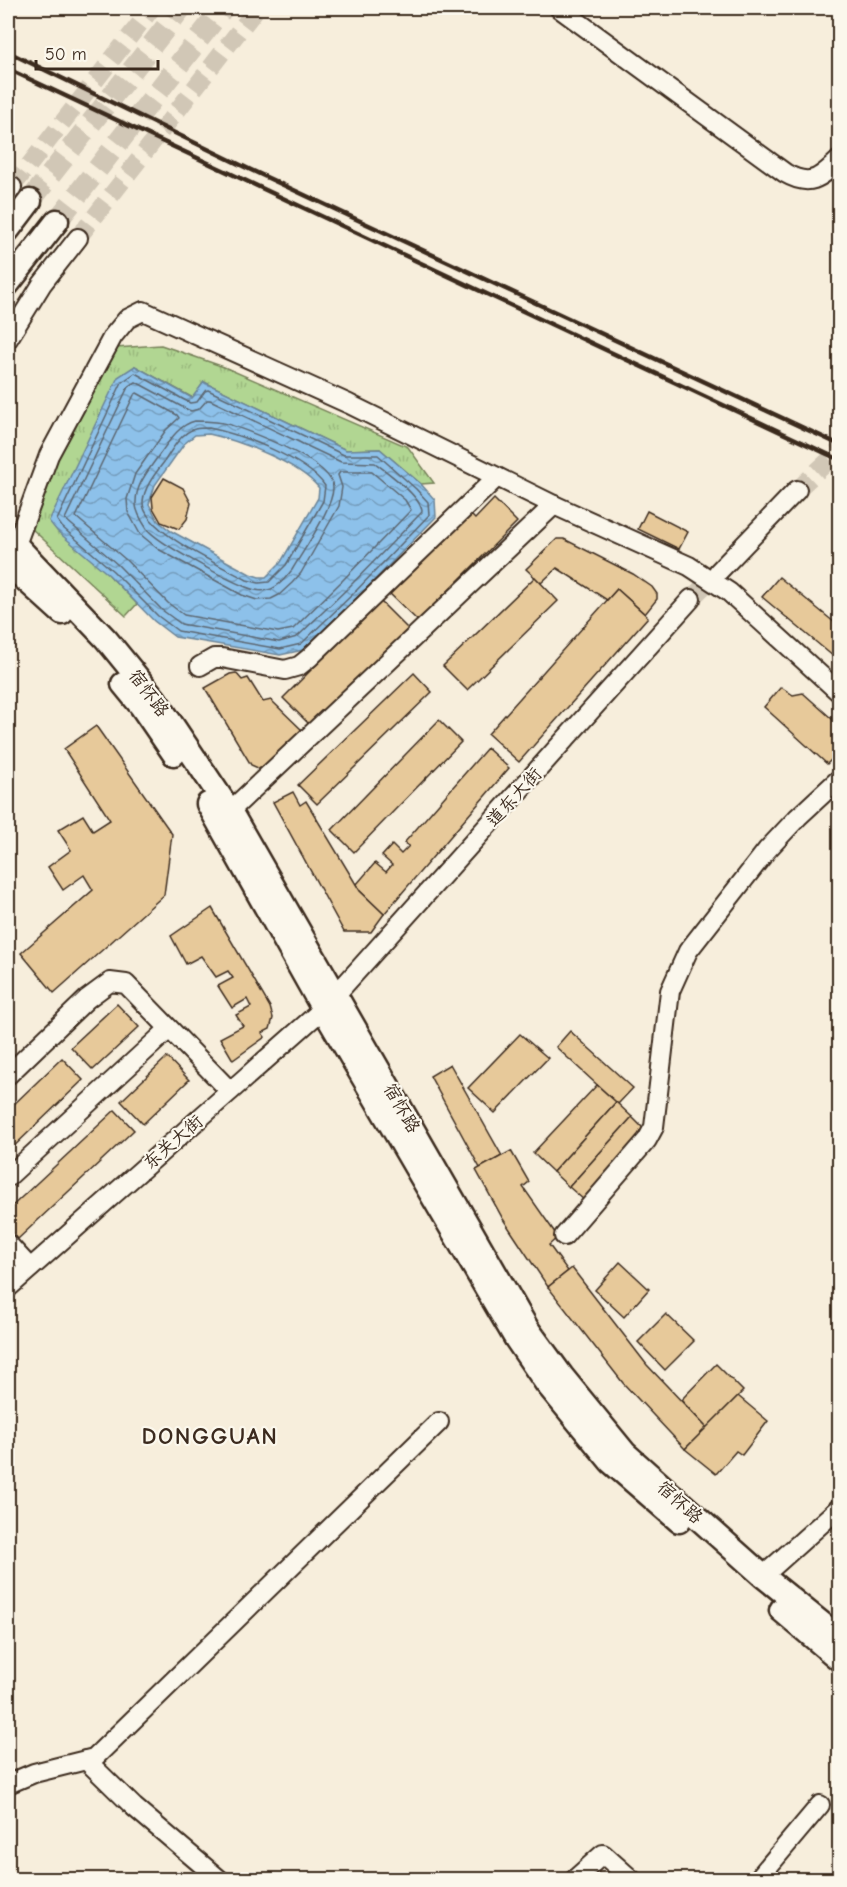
<svg xmlns="http://www.w3.org/2000/svg" width="847" height="1887" viewBox="0 0 847 1887" font-family="'Comic Neue','LXGW WenKai TC',sans-serif">
<style>
.park{fill:url(#park-tufts);stroke:#768058;stroke-width:1.5}
.water{fill:url(#water-waves);stroke:#6c8598;stroke-width:1.5;fill-rule:evenodd}
.lines{fill:none;stroke-linecap:round;stroke-linejoin:round}
.shore{stroke:#5c6670;stroke-width:1.5}
.building{fill:#e7c99a;stroke:#3b2a1e;stroke-width:1.5}
.minor-tunnel{stroke:#d1c7b6;stroke-width:18;stroke-dasharray:18 9;stroke-linecap:butt}
.major-tunnel{stroke:#d1c7b6;stroke-width:22;stroke-dasharray:22 11;stroke-linecap:butt}
.minor-casing{stroke:#3b2a1e;stroke-width:22}
.major-casing{stroke:#3b2a1e;stroke-width:27}
.minor{stroke:#fbf7ec;stroke-width:18}
.major{stroke:#fbf7ec;stroke-width:22}
.rail{stroke:#3b2a1e;stroke-width:4.5}
.labels{text-anchor:middle;stroke-width:4.5;stroke-linejoin:round;paint-order:stroke}
.street-label{font-size:18px;fill:#3b2a1e;stroke:#fbf7ec}
.district-label{font-size:24px;font-weight:bold;letter-spacing:1.5px;fill:#3b2a1e;stroke:#fbf7ec}
</style>
<defs>
<pattern id="park-tufts" width="24" height="20" patternUnits="userSpaceOnUse" patternTransform="scale(1.5)"><rect width="24" height="20" fill="#b1d692"/><path d="M3 7l-1-3M5 7V3M7 7l1-3M15 17l-1-3M17 17v-4M19 17l1-3" fill="none" stroke="#99b87d"/></pattern>
<pattern id="water-waves" width="16" height="10" patternUnits="userSpaceOnUse" patternTransform="scale(1.5)"><rect width="16" height="10" fill="#8dc1ea"/><path d="M0 5q4-4 8 0t8 0" fill="none" stroke="#749dbd"/></pattern>
</defs>
<rect width="100%" height="100%" fill="#f7eedc"/>
<filter id="ink" filterUnits="userSpaceOnUse"><feTurbulence type="fractalNoise" baseFrequency=".0167" numOctaves="2"/><feDisplacementMap in="SourceGraphic" scale="12" xChannelSelector="R" yChannelSelector="G"/><feConvolveMatrix kernelMatrix="1 2 1 2 8 2 1 2 1" color-interpolation-filters="sRGB"/></filter>
<g filter="url(#ink)">
<!-- park -->
<path class="park" d="M161 345 224 367 408 447 434 483 421 484 380 449 346 450 204 382 193 398 135 366 109 575 137 604 126 616 30 527 43 483 115 348Z"/>
<!-- water -->
<path class="water" d="M135 366 192 398 204 382 346 450 380 449 421 484 435 500 436 517 357 598 303 650 280 655 175 637 154 621 109 575 57 531 49 521 118 377ZM209 434C240 441 299 463 319 488L318 498 281 562 266 577H259L250 574 171 531 158 521 149 504 155 485 184 444 195 435Z"/>
<g class="lines">
<!-- shore -->
<g class="shore">
<path d="M135 373 190 403 197 402 205 391 208 390 344 455H378L416 489 428 502 429 515 353 594 301 644 280 649 178 631 158 616 113 571 62 527 57 520 122 382Z"/>
<path d="M136 382 186 409 191 411 199 409 207 400H210L341 462 375 463C387 472 422 497 422 512L348 588 297 637 279 642 181 624 162 610 118 565 65 519 128 387Z"/>
<path d="M137 393 177 415 179 418 166 430 135 474 127 499 128 512 140 534 158 549 242 595 257 600 271 599 279 595 292 583 301 573 339 506 342 487 338 475 340 472H372L405 500 411 510 341 582 293 629 278 632 184 615 168 603 125 559 76 517 134 395Z"/>
<path d="M195 421C207 421 219 421 231 425 253 433 333 462 333 488 333 508 303 551 292 570 286 577 278 588 268 590 260 592 253 590 246 587 226 579 159 544 147 529 143 523 136 512 136 504 135 485 149 470 159 455 168 443 178 425 195 421Z"/>
<path d="M209 428C240 434 307 459 325 486L323 501 286 565 269 582 259 583 247 580C224 567 142 531 143 502 144 487 155 474 164 462 171 451 181 432 195 429 199 428 204 428 209 428Z"/>
</g>
</g>
<!-- building -->
<g class="building">
<path d="M164 478 183 488 191 503 187 519 179 529 161 522 153 508 152 497Z"/>
<path d="M494 499 517 522 418 621 388 592 468 512 475 519Z"/>
<path d="M647 511 688 532 679 549 638 529Z"/>
<path d="M557 539H564L633 574 652 587 657 594V599L645 614 617 589 607 600 557 568 541 583 526 569Z"/>
<path d="M535 577 558 601 467 690 443 666Z"/>
<path d="M779 577 840 627V662L762 597Z"/>
<path d="M617 589 648 617 519 762 488 734Z"/>
<path d="M380 601 408 629 311 726 283 698Z"/>
<path d="M236 673 242 680 248 678 263 702 271 700 305 733 266 769 258 768 251 765 205 688 230 674Z"/>
<path d="M414 673 432 692 317 804 298 785Z"/>
<path d="M781 687 793 695 803 693 840 726V751L827 764 764 707Z"/>
<path d="M439 720 461 742 354 852 332 830Z"/>
<path d="M96 726 172 834 164 895 54 993 21 953 93 890 84 875 63 890 48 867 71 850 58 830 83 815 93 831 110 820 64 749Z"/>
<path d="M487 748 509 768 384 914 360 891 356 885 375 863 386 872 392 865 382 856 392 845 401 854 409 846 404 843Z"/>
<path d="M293 792 300 805 306 801 360 891 384 914 371 932H344L273 802Z"/>
<path d="M212 908 270 1007 273 1018 270 1029 262 1033 265 1037 233 1060 220 1038 243 1026 236 1015 251 1007 247 999 232 1008 218 986 233 978 228 971 216 977 201 956 186 964 171 936Z"/>
<path d="M117 1004 139 1027 93 1070 71 1047Z"/>
<path d="M570 1031 633 1088 618 1104 556 1047Z"/>
<path d="M520 1034 548 1058 495 1113 468 1088Z"/>
<path d="M167 1057 189 1080 143 1124 121 1101Z"/>
<path d="M62 1058 83 1080 8 1152V1110Z"/>
<path d="M450 1064 502 1156 480 1168 430 1076Z"/>
<path d="M597 1085 616 1102 553 1172 533 1153Z"/>
<path d="M616 1102 632 1117 569 1187 553 1172Z"/>
<path d="M115 1110 134 1130 18 1239 8 1227V1210Z"/>
<path d="M632 1117 646 1131 584 1200 569 1187Z"/>
<path d="M511 1151 529 1182 523 1187 558 1237 549 1245 568 1271 548 1287 503 1219 476 1170Z"/>
<path d="M620 1262 649 1289 624 1317 595 1290Z"/>
<path d="M572 1268 647 1365 707 1428 685 1449 623 1383 548 1287Z"/>
<path d="M666 1314 694 1341 665 1370 638 1342Z"/>
<path d="M716 1364 743 1391 707 1428 681 1400Z"/>
<path d="M738 1396 768 1421 742 1455 736 1451 716 1474 685 1449Z"/>
</g>
<g class="lines">
<!-- minor-tunnel -->
<g class="minor-tunnel">
<path d="M12 187 152 8"/>
<path d="M78 238 257 8"/>
<path d="M797 490 840 450"/>
<path d="M691 599 718 572"/>
</g>
<!-- major-tunnel -->
<g class="major-tunnel">
<path d="M30 201 181 8"/>
<path d="M57 221 223 8"/>
</g>
<defs>
<g id="minor">
<path d="M559 8 785 173C811 188 820 178 840 159"/>
<path d="M8 193 12 187"/>
<path d="M8 339 42 284 78 238"/>
<path d="M16 545 49 455 113 336 127 319 143 311 349 404 554 505 689 566 729 592 840 693"/>
<path d="M718 572 797 490"/>
<path d="M200 666 214 658H222L285 670 299 666 309 658 497 477"/>
<path d="M230 811 554 505"/>
<path d="M8 1075 87 999 110 982 126 984 230 1091"/>
<path d="M8 1177 169 1029"/>
<path d="M564 1236 647 1140 654 1127 670 991 688 951 767 850 798 817 840 778"/>
<path d="M8 1244 30 1268"/>
<path d="M8 1288 323 1009 691 599"/>
<path d="M763 1576 840 1507"/>
<path d="M86 1760 134 1807 220 1880"/>
<path d="M8 1784 34 1773 94 1758 439 1422"/>
<path d="M574 1880 603 1854 632 1880"/>
<path d="M757 1880 820 1805"/>
</g>
<g id="major">
<path d="M8 230 30 201"/>
<path d="M8 284 57 221"/>
<path d="M8 539 16 545 106 639 155 699 230 811 527 1328 562 1376 625 1453 763 1576 840 1638"/>
<path d="M8 564 62 613"/>
<path d="M123 684 141 706 174 754"/>
<path d="M208 804 323 1009 516 1339 546 1383 611 1462 679 1521"/>
<path d="M781 1610 840 1660"/>
</g>
</defs>
<!-- minor casing -->
<use href="#minor" class="minor-casing"/>
<!-- major casing -->
<use href="#major" class="major-casing"/>
<!-- minor -->
<use href="#minor" class="minor"/>
<!-- major -->
<use href="#major" class="major"/>
<!-- rail -->
<g class="rail">
<path d="M8 52 251 170 840 445"/>
<path d="M8 69 840 460"/>
</g>
</g>
</g>
<g class="labels">
<!-- street labels -->
<g class="street-label">
<text transform="translate(149 693) rotate(53)" y="6">宿怀路</text>
<text transform="translate(514 797) rotate(-48)" y="6">道东大街</text>
<text transform="translate(402 1108) rotate(60)" y="6">宿怀路</text>
<text transform="translate(173 1142) rotate(-41)" y="6">东关大街</text>
<text transform="translate(680 1502) rotate(42)" y="6">宿怀路</text>
</g>
<!-- district labels -->
<g class="district-label">
<text x="210" y="1444">DONGGUAN</text>
</g>
</g>
<!-- margin -->
<rect width="847" height="1887" fill="none" stroke="#fbf7ec" stroke-width="30"/>
<rect x="15" y="15" width="817" height="1857" fill="none" stroke="#3b2a1e" stroke-width="2" filter="url(#ink)"/>
<!-- scale -->
<path d="M36 60v9h122v-9" fill="none" stroke="#3b2a1e" stroke-width="3"/>
<text x="45" y="60" font-size="18" fill="#3b2a1e" stroke="#fbf7ec" stroke-width="4.5" paint-order="stroke">50 m</text>
</svg>
